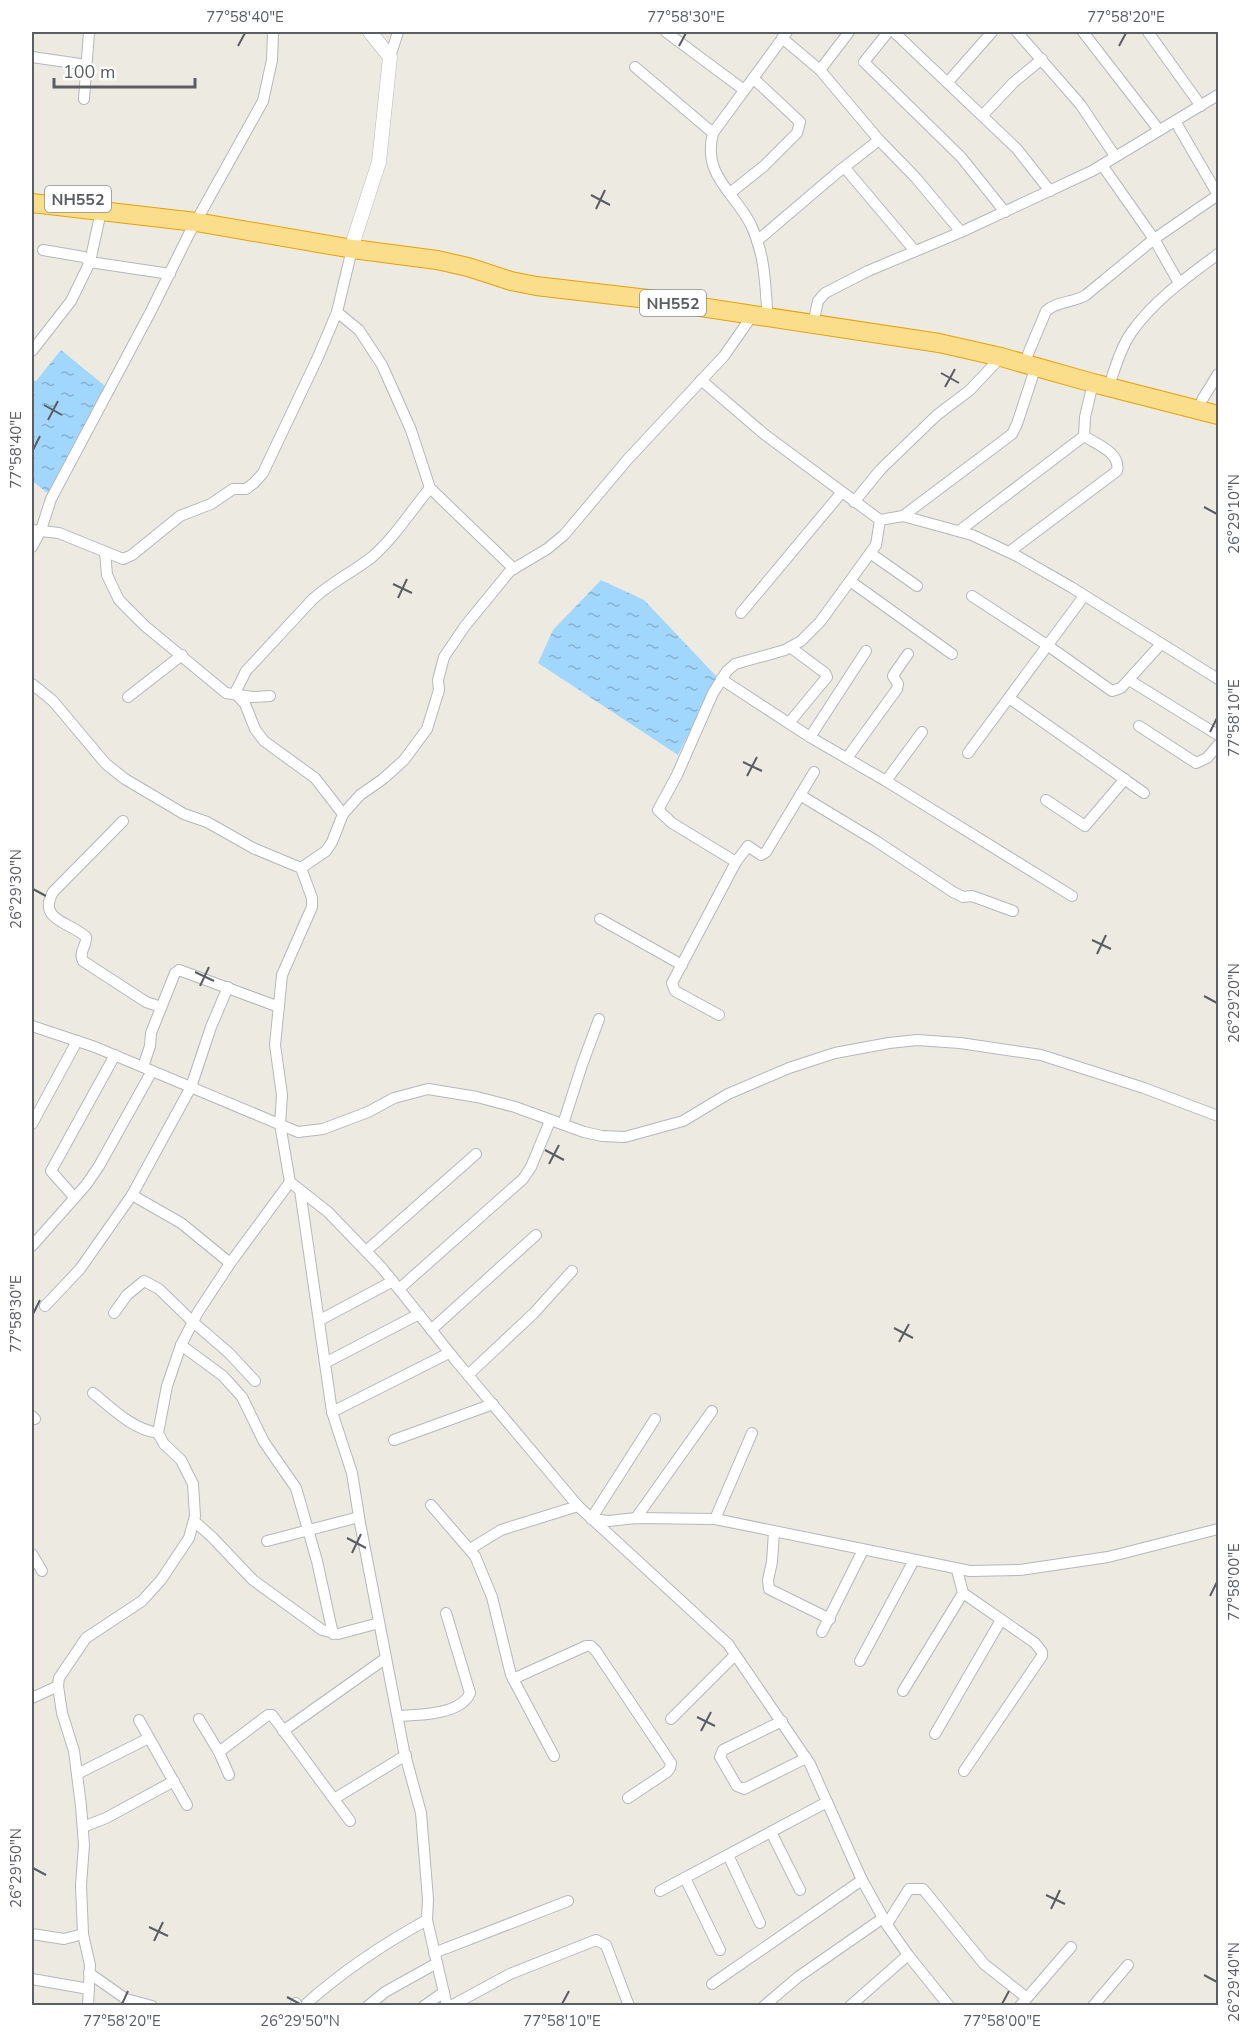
<svg xmlns="http://www.w3.org/2000/svg" width="1250" height="2037" viewBox="0 0 1250 2037" font-family="'Nunito Sans',sans-serif">
<style>
.water{fill:url(#water-ripples)}
.lines{fill:none;stroke-linecap:round;stroke-linejoin:round}
.street-casing{stroke:#b4b8bc;stroke-width:12}
.secondary-casing{stroke:#b5b9be;stroke-width:15}
.highway-casing{stroke:#eaa104;stroke-width:20}
.street{stroke:#fff;stroke-width:10}
.secondary{stroke:#fff;stroke-width:14}
.highway{stroke:#fbde8b;stroke-width:18}
.ticks{fill:none;stroke:#5a5e62;stroke-width:2}
.labels{text-anchor:middle;stroke-width:5;stroke-linejoin:round;paint-order:stroke}
.shield{fill:#fff;stroke:#8c8e91;stroke-width:1.5}
.shield-label{font-size:16px;font-weight:bold;fill:#5a5e62}
.neatline{fill:none;stroke:#5a5e62;stroke-width:2}
.ticks-label{font-size:15px;text-anchor:middle;fill:#5a5e62}
</style>
<defs>
<pattern id="water-ripples" width="26" height="14" patternUnits="userSpaceOnUse" patternTransform="scale(1.5)"><rect width="26" height="14" fill="#a1d6fd"/><path d="M2 4q2-2 4 0t4 0M15 11q2-2 4 0t4 0" fill="none" stroke="#86b1d0"/></pattern>
</defs>
<rect width="100%" height="100%" fill="#edeae2"/>
<!-- water -->
<g class="water">
<path d="M61 350 105 386 49 494 32 481V381H36Z"/>
<path d="M601 580 644 600 717 677 678 755 538 663 553 630Z"/>
</g>
<g class="lines">
<defs>
<g id="street">
<path d="M666 32 744 90"/>
<path d="M888 32 864 62 961 157 1005 212"/>
<path d="M894 32 1017 149 1050 191"/>
<path d="M1017 32 1080 104 1115 156"/>
<path d="M1083 32 1159 130"/>
<path d="M1148 32 1201 106"/>
<path d="M782 38 820 70 879 140 916 178 961 232"/>
<path d="M32 57 87 65"/>
<path d="M390 57 398 32"/>
<path d="M635 67 713 133"/>
<path d="M820 70 849 32"/>
<path d="M948 82 992 32"/>
<path d="M84 99 89 32"/>
<path d="M983 115 1013 83 1042 59"/>
<path d="M1175 121 1218 195"/>
<path d="M1102 165 1154 239 1179 283"/>
<path d="M845 168 915 251"/>
<path d="M730 193 764 166 797 133 800 122 753 78"/>
<path d="M103 202 90 262 170 274"/>
<path d="M757 241 838 172 879 140"/>
<path d="M353 245 337 312 359 330 382 365 411 430 430 488 514 569"/>
<path d="M767 308C765 278 764 253 751 225 734 191 702 176 713 133L787 32"/>
<path d="M815 315 818 301 825 293 868 271 961 232 1092 171 1218 95"/>
<path d="M32 351 71 301 90 262 84 257 43 250"/>
<path d="M1028 354 1046 311C1057 301 1073 303 1086 295L1154 239 1218 195"/>
<path d="M1112 377C1117 362 1122 346 1131 333 1153 301 1187 277 1218 254"/>
<path d="M701 380 764 434 880 520 903 516 972 535 1017 556 1071 587 1218 679"/>
<path d="M1202 400 1218 374"/>
<path d="M854 502 881 469 937 415 970 390 1001 357"/>
<path d="M903 516 1012 434 1017 424 1036 366"/>
<path d="M32 530 59 533 123 559 132 555 180 516 211 504 233 489H246L254 483 263 473 318 357 337 312"/>
<path d="M959 531 1084 436 1085 417 1093 383"/>
<path d="M32 547 41 530 51 499 151 311 189 234 263 101 272 60 273 32"/>
<path d="M105 552 107 575 119 600 145 626 226 693 252 697 270 696"/>
<path d="M1009 552 1117 471C1121 453 1098 445 1084 436"/>
<path d="M870 553 917 586"/>
<path d="M850 581 952 654"/>
<path d="M972 596 1047 645 1112 691 1121 688 1161 644"/>
<path d="M741 613 842 492"/>
<path d="M721 679 810 737 886 781 1072 896"/>
<path d="M1129 680 1218 735"/>
<path d="M32 684 53 701 106 764 125 779 184 814 207 822 253 848 301 868 312 898V907L282 975 275 1045 282 1095 280 1124 290 1182 328 1212 382 1268 457 1362 578 1506 728 1644 810 1764 862 1880 887 1925 908 1955 949 2006"/>
<path d="M128 697 182 655"/>
<path d="M1009 698 1144 793"/>
<path d="M789 723 827 677 825 673 790 647"/>
<path d="M1139 726 1196 763 1207 758 1218 745"/>
<path d="M810 737 866 651"/>
<path d="M968 753 1084 596"/>
<path d="M847 758 897 689 898 684 893 676 894 674 908 654"/>
<path d="M814 772 766 852 761 855 748 846 736 862 672 823 658 810 677 775 713 693 727 671 735 664 785 650 801 641 820 622 876 545 880 520"/>
<path d="M886 781 922 732"/>
<path d="M800 795 876 841 953 892 963 897 972 896 1013 911"/>
<path d="M1046 800 1085 826 1125 779"/>
<path d="M343 814 315 778 264 741 255 729 245 704 235 693 246 671 311 601C329 583 352 573 372 557 395 537 410 512 430 488"/>
<path d="M123 821 53 892C37 920 70 922 86 937 87 946 78 952 83 961L146 1002 161 1007"/>
<path d="M301 868 326 851 332 842 343 814 360 795 383 779 404 760 427 729 439 690 438 680 444 657 465 626 510 571 547 549 564 535 628 459 724 356 754 313"/>
<path d="M600 919 682 965"/>
<path d="M719 1015 675 991 672 983 736 862"/>
<path d="M32 1026 95 1047 298 1132 323 1129 368 1112 394 1098 428 1089 477 1097 515 1107 584 1132 602 1136 625 1137 683 1121 728 1094 789 1068 835 1053 889 1043 917 1040 960 1043 1041 1055 1144 1088 1218 1116"/>
<path d="M143 1067 150 1046 151 1033 175 973 179 970 279 1007"/>
<path d="M32 1124 77 1041"/>
<path d="M563 1124 582 1065 599 1019"/>
<path d="M300 1190 332 1412 352 1473 360 1523 404 1751 421 1813 428 1899 427 1920 447 2006"/>
<path d="M132 1195 181 1223 230 1263"/>
<path d="M74 1197 51 1171 115 1055"/>
<path d="M32 1246 86 1185 99 1166 152 1071"/>
<path d="M366 1251 476 1154"/>
<path d="M399 1289 523 1179 531 1167 550 1121"/>
<path d="M45 1306 80 1269 132 1195 191 1087 211 1027 228 987"/>
<path d="M114 1313 127 1295 144 1281 159 1289 193 1322 229 1353 255 1381"/>
<path d="M320 1320 393 1281"/>
<path d="M431 1330 536 1235"/>
<path d="M181 1345 223 1376 242 1397 264 1442 296 1488 317 1561 333 1634"/>
<path d="M325 1363 419 1314"/>
<path d="M468 1375 534 1313 572 1271"/>
<path d="M93 1393C113 1409 132 1429 158 1433"/>
<path d="M332 1412 449 1353"/>
<path d="M32 1416 35 1419"/>
<path d="M655 1419 591 1519 609 1521 636 1518 715 1519 970 1571 1020 1570 1108 1557 1218 1529"/>
<path d="M394 1440 493 1404"/>
<path d="M431 1505 475 1556 492 1597 511 1675 554 1756"/>
<path d="M636 1518 712 1411"/>
<path d="M715 1519 752 1433"/>
<path d="M194 1521 212 1537 253 1580 322 1630 338 1634 379 1623"/>
<path d="M774 1532 772 1562 768 1580 769 1589 830 1619"/>
<path d="M267 1541 359 1517"/>
<path d="M470 1549 501 1530 578 1506"/>
<path d="M32 1554 42 1571"/>
<path d="M963 1593 1035 1643 1042 1652V1656L964 1771"/>
<path d="M822 1632 863 1550"/>
<path d="M860 1661 914 1560"/>
<path d="M513 1679 586 1646H591L596 1651 671 1763 670 1768 667 1772 628 1798"/>
<path d="M903 1691 963 1593 957 1570"/>
<path d="M32 1698 58 1686"/>
<path d="M398 1716C418 1715 461 1715 470 1693L446 1613"/>
<path d="M199 1719 219 1752 229 1775"/>
<path d="M671 1719 735 1655"/>
<path d="M139 1720 187 1805"/>
<path d="M782 1721 723 1750 720 1757 737 1786 744 1789 806 1758"/>
<path d="M283 1731 386 1658"/>
<path d="M935 1734 1001 1620"/>
<path d="M219 1752 268 1715H272L350 1821"/>
<path d="M77 1774 149 1738"/>
<path d="M334 1799 406 1755"/>
<path d="M83 1827 106 1818 174 1781"/>
<path d="M771 1832 800 1890"/>
<path d="M728 1855 760 1923"/>
<path d="M685 1878 720 1950"/>
<path d="M660 1891 827 1802"/>
<path d="M887 1924 909 1889H923L984 1964 1027 1998"/>
<path d="M32 1934 64 1939 83 1934"/>
<path d="M434 1953 568 1901"/>
<path d="M89 1973 126 1999 152 2006"/>
<path d="M32 1979 89 1989"/>
<path d="M712 1984 862 1880"/>
<path d="M296 2003 297 2006"/>
<path d="M307 2003C343 1971 385 1943 427 1920"/>
<path d="M88 2006 90 1965 83 1934 81 1885 84 1845 81 1806 74 1751 62 1713 58 1686 59 1678 86 1638 142 1601 161 1580 189 1538 195 1516 193 1484 181 1460 164 1444 158 1433 167 1386 181 1345 198 1312 231 1262 290 1182"/>
<path d="M368 2006 385 1992 437 1963"/>
<path d="M424 2006 444 1992"/>
<path d="M451 2006 510 1974 596 1940 606 1945 629 2006"/>
<path d="M764 2006 798 1977 883 1918"/>
<path d="M850 2006 908 1955"/>
<path d="M1020 2006 1071 1947"/>
<path d="M1093 2006 1128 1965"/>
</g>
<path id="secondary" d="M354 239 379 162 390 57 370 32"/>
<path id="highway" d="M32 203 196 222 353 249 437 260 468 267 511 281 536 286 648 299 939 343 1001 357 1093 383 1218 415"/>
</defs>
<!-- street casing -->
<use href="#street" class="street-casing"/>
<!-- secondary casing -->
<use href="#secondary" class="secondary-casing"/>
<!-- highway casing -->
<use href="#highway" class="highway-casing"/>
<!-- street -->
<use href="#street" class="street"/>
<!-- secondary -->
<use href="#secondary" class="secondary"/>
<!-- highway -->
<use href="#highway" class="highway"/>
</g>
<!-- ticks -->
<path class="ticks" d="M238 46 245 33M679 46 686 33M1119 46 1126 33M591 195 610 205M596 209 605 190M941 373 959 383M945 387 955 369M44 405 62 415M48 420 58 401M33 450 40 436M1204 507 1217 514M393 584 412 593M398 598 407 579M1210 732 1217 718M743 762 762 771M747 776 757 757M33 889 46 896M1092 940 1111 949M1097 954 1106 935M195 972 214 981M200 986 209 967M1204 996 1217 1003M545 1150 564 1160M549 1164 559 1145M33 1314 40 1300M894 1328 913 1338M899 1342 909 1324M347 1538 366 1548M352 1553 361 1534M1210 1596 1217 1582M697 1717 715 1726M701 1731 711 1712M33 1868 46 1875M1046 1895 1065 1904M1051 1909 1060 1890M149 1927 168 1936M154 1941 163 1922M1204 1975 1217 1982M287 1997 300 2004M122 2004 128 1991M562 2004 569 1991M1002 2004 1009 1991"/>
<g class="labels">
<!-- shield labels -->
<g class="shield">
<rect x="45" y="186" width="66" height="26" rx="4.5"/>
<rect x="640" y="290" width="66" height="26" rx="4.5"/>
</g>
<g class="shield-label">
<text x="78" y="205">NH552</text>
<text x="673" y="309">NH552</text>
</g>
</g>
<!-- border -->
<rect width="1250" height="2037" fill="none" stroke="#ffffff" stroke-width="66"/>
<!-- scale -->
<path d="M54 78v9h141v-9" fill="none" stroke="#5a5e62" stroke-width="3"/>
<text x="63" y="78" font-size="18" fill="#5a5e62" stroke="#ffffff" stroke-width="4.5" paint-order="stroke">100 m</text>
<rect x="33" y="33" width="1184" height="1971" class="neatline"/>
<g class="ticks-label">
<text x="245" y="22">77°58'40"E</text>
<text x="686" y="22">77°58'30"E</text>
<text x="1126" y="22">77°58'20"E</text>
<text transform="translate(16 450) rotate(-90)" y="5">77°58'40"E</text>
<text transform="translate(1234 514) rotate(-90)" y="5">26°29'10"N</text>
<text transform="translate(1234 718) rotate(-90)" y="5">77°58'10"E</text>
<text transform="translate(16 889) rotate(-90)" y="5">26°29'30"N</text>
<text transform="translate(1234 1003) rotate(-90)" y="5">26°29'20"N</text>
<text transform="translate(16 1314) rotate(-90)" y="5">77°58'30"E</text>
<text transform="translate(1234 1582) rotate(-90)" y="5">77°58'00"E</text>
<text transform="translate(16 1868) rotate(-90)" y="5">26°29'50"N</text>
<text transform="translate(1234 1982) rotate(-90)" y="5">26°29'40"N</text>
<text x="122" y="2026">77°58'20"E</text>
<text x="300" y="2026">26°29'50"N</text>
<text x="562" y="2026">77°58'10"E</text>
<text x="1002" y="2026">77°58'00"E</text>
</g>
</svg>
